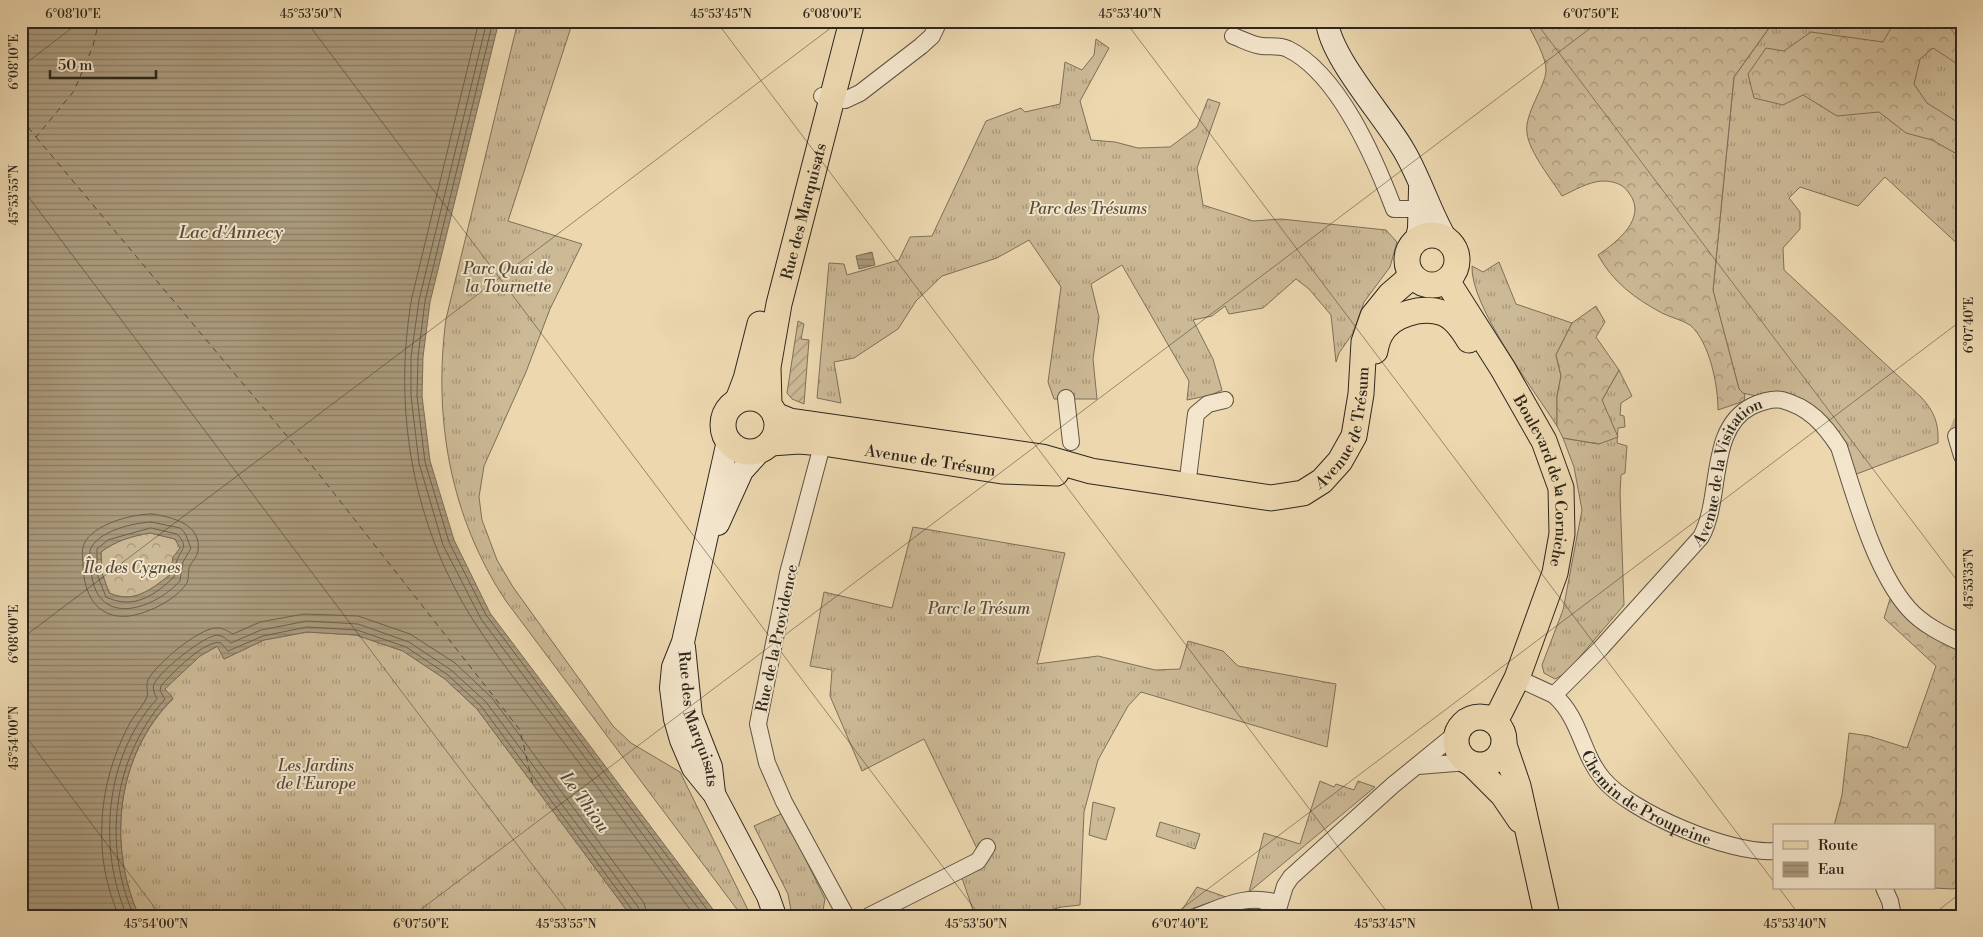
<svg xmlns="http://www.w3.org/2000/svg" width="1983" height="937" viewBox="0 0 1983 937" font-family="'Libre Bodoni',serif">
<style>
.grass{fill:url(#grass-tufts);stroke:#7d705a}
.forest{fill:url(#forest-crowns);stroke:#7d705a}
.garden{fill:url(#garden-furrows);stroke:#7d705a}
.water{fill:url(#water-rules);stroke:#796d57;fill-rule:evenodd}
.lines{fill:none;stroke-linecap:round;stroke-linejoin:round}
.shore{stroke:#6c614d;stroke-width:1}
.ferry{stroke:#544a3a;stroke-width:1;stroke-dasharray:6 5;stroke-linecap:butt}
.street-tunnel{stroke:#c6b492;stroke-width:16;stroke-dasharray:16 8;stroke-linecap:butt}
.street-casing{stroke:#5e5342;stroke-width:18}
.secondary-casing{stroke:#2e271d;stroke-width:24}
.primary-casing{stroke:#2e271d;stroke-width:27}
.street{stroke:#f3e5cb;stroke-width:16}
.secondary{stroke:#f3e5cb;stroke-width:22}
.primary{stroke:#ecd7af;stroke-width:25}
.ticks{fill:none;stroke:#2e271d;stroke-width:1;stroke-opacity:0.45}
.labels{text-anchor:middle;stroke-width:4;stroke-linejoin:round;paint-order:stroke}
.park-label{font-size:16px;font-style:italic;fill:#564c3b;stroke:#f3e5cb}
.street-label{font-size:16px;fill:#2e271d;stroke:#f3e5cb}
.water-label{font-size:18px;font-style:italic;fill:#544a3a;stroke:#f3e5cb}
.neatline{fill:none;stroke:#2e271d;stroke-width:2}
.ticks-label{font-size:12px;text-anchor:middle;fill:#2e271d}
</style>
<defs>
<pattern id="grass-tufts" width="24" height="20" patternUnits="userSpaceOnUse" patternTransform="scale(1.25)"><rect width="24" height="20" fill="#ccb996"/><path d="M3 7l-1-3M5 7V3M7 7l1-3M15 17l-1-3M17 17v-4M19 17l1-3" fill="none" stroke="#a6967a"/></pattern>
<pattern id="forest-crowns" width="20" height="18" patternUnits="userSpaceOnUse" patternTransform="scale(1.25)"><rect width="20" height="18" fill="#ccb996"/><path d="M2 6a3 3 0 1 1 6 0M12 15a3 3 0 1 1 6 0" fill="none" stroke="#a6967a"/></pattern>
<pattern id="garden-furrows" width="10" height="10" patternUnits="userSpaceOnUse" patternTransform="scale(1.25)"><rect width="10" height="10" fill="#ccb996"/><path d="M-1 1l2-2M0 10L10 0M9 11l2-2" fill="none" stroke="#a6967a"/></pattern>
<pattern id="water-rules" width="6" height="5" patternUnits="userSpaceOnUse" patternTransform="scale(1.25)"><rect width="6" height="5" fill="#ab9b7d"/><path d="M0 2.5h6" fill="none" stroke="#8c7e66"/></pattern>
</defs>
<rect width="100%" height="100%" fill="#ecd7af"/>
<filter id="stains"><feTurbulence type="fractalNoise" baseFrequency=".004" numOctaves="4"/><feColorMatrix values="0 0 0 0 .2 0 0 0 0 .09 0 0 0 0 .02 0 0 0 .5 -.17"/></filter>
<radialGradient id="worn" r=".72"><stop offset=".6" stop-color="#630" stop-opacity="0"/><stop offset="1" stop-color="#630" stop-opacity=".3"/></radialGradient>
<!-- grass -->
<g class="grass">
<path d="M518 21H573L508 221 582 244 550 309 526 372 484 466 479 497 482 520 497 560 513 587 613 726 631 743 680 772 751 916H742L506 601C450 517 433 418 446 319Z"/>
<path d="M1774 21H1962V248L1885 177 1858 206 1800 187 1789 198 1800 212V229L1783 248 1784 270 1921 397C1934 411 1939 423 1938 443L1854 475 1835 431 1757 396 1742 393 1739 389 1713 291 1734 77Z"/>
<path d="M1096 39 1109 48 1080 101 1091 140 1115 142 1138 148 1170 147 1197 127 1208 99 1220 103 1197 168 1203 205 1253 221 1281 219 1386 230 1397 242 1390 267 1364 302 1353 333 1339 353 1336 362 1331 315 1309 289 1296 279 1263 308 1229 314 1225 306 1212 316 1193 320 1213 359 1222 390 1211 395 1187 400 1189 381 1122 265 1091 284 1099 317 1093 359 1097 399H1054L1048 382 1061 287 1029 240 997 258 942 276 916 301 898 329 854 358 834 362 841 403 817 398 829 263 844 264 847 275 899 260 910 237 932 236 986 121 1021 108 1025 112 1060 104 1065 62 1082 70 1094 55Z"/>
<path d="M1499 262 1516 304 1572 323 1556 355 1561 376 1557 396V426C1534 390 1470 306 1472 266L1483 272Z"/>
<path d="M1619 370 1632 396 1621 403 1620 415 1624 416 1625 427 1618 428 1617 443 1627 446 1625 473 1621 475 1620 493 1624 605 1566 673 1555 679 1544 673 1542 665 1563 610 1582 510 1574 467 1563 438 1599 444 1602 400Z"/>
<path d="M913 527 1065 553 1037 664 1098 656 1155 670 1180 669 1188 641 1223 651 1238 666 1336 684 1327 747 1141 692 1128 706 1098 760 1084 812 1080 905 1062 907 1027 916H975L961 875 984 863 924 739 862 771 830 696 832 670 810 666 824 592 892 608Z"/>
<path d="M307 632 356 635 403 651 445 679 477 709 631 916H139C107 845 116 755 173 699L164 689 200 656 218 646 224 659 264 640Z"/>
<path d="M1320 781 1334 787 1336 784 1354 790 1358 781 1375 787 1249 892 1264 833 1300 844Z"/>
<path d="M1093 802 1115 808 1106 840 1089 835Z"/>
<path d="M783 813 825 899 822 916H792L788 894 754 826Z"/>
<path d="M1160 822 1200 834 1195 849 1156 836Z"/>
<path d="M1197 887 1226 897 1180 913Z"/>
</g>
<!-- forest -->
<g class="forest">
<path d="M1526 21H1774L1734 77 1713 290 1739 389 1745 395 1744 401 1718 410C1718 386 1710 342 1690 325 1682 320 1670 317 1662 313 1634 298 1613 282 1598 255 1617 242 1648 218 1629 193 1623 184 1614 181 1602 181 1588 182 1575 190 1562 196 1552 180 1529 152 1527 133 1524 114 1545 87 1546 71 1547 58 1532 33 1526 21Z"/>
<path d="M1895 21H1962V67L1933 48 1920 59 1914 84 1927 103 1962 125V157L1932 140 1906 133 1879 112 1837 116 1803 95 1783 105 1754 98 1748 74 1766 48 1784 51 1811 32 1883 42Z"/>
<path d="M1596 306 1605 322 1596 337 1619 370 1602 400 1618 437 1599 444 1563 438 1557 426V396L1561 376 1556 355 1572 323Z"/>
<path d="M150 533 175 539 180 548 171 565 170 575C150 590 134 604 109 593L102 573 101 552C115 541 132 536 150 533Z"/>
<path d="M1890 599H1896L1962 646V886L1953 889 1934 888V826H1834L1842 795 1849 733 1869 736 1907 748 1936 666 1884 618Z"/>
</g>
<!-- garden -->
<path class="garden" d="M798 321 804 324 801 339 809 340 804 404 792 399 787 393Z"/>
<!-- water -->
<g class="water">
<path d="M21 21H499L430 302 423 357 422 396 430 461 454 540 490 613 718 916H631L477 709 445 679 403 651 356 635 307 632 264 640 224 659 217 646 200 656 165 689 173 698C116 755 107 845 139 916H32L21 912ZM150 533 175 539 180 548 173 557 170 575C150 590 134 604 109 593L102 573 101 552C115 541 132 536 150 533Z"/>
<path d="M872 252 875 265 859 269 856 256Z"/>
</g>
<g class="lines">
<!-- shore -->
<g class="shore">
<path d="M479 21 412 297C392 409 413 527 475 623 500 662 530 698 558 735 604 795 649 856 695 916"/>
<path d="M487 21 419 300 411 357V396L419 463 443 545 481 619 704 916"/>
<path d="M493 21 425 301 418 357 417 396 425 462 449 542 486 615 712 916"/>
<path d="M152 514C172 517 202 524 198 551 197 558 191 562 189 568 188 574 189 578 187 583 179 595 163 605 150 610 111 627 85 609 83 567 83 560 81 551 84 544 93 524 132 514 152 514Z"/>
<path d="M151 522 180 528 185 533 191 548 183 562 180 581C151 612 94 628 91 568 90 562 88 552 92 546 103 530 133 523 151 522Z"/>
<path d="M151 528 177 534C189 547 182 548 177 560 175 565 176 572 174 577 154 596 133 610 106 597L97 574V549L108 540Z"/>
<path d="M119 916C106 887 100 855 102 823 103 788 114 752 131 721 135 714 142 707 146 699 150 693 144 685 149 678 159 662 197 630 215 628 222 627 227 631 233 634L260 622 304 614 358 616 410 634 455 663 492 698 644 903 648 916"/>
<path d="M127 916C97 848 105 755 157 699 155 694 152 690 154 684 159 672 204 635 218 635 224 636 227 640 231 643L261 630 307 621 358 624 409 642 451 670 486 702 638 907 641 916"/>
<path d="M134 916C102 844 113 758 165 699L160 691 161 686C170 675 206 638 221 643L228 651 263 636 307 627 357 630 406 647 448 675 481 706 633 911 634 916"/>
</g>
<!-- ferry -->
<g class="ferry">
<path d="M21 119 36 137 74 91 93 46 99 21"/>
<path d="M36 137 318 473 520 730 533 785"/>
</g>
<!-- street-tunnel -->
<path class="street-tunnel" d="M1956 436 1962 419"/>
<defs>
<g id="street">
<path d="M1233 36C1242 39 1252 45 1262 46 1271 47 1279 45 1288 49 1339 74 1375 159 1394 209H1419"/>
<path d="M822 96 845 100 860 93 921 46 932 36 939 21"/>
<path d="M1066 398 1071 442"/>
<path d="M1956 436 1962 456"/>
<path d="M832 439 823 443 820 453 788 573 758 724 767 763 784 802 846 916"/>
<path d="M1187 486 1196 414 1208 404 1225 400"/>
<path id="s1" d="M1517 678 1554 695 1600 649 1701 537C1723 497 1707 429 1752 406 1761 402 1772 398 1782 400 1809 407 1824 424 1839 447 1855 496 1874 569 1908 608 1922 624 1942 634 1962 643"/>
<path id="s2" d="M1554 695C1581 719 1581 753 1603 779 1630 812 1732 855 1774 851"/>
<path d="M1418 766 1468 762"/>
<path d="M1884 888 1890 901 1893 916"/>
<path d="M869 916 978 861 987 847"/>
<path d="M1198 916C1227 905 1247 894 1278 903"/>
<path d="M1263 916H1264"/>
<path d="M1276 916 1285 886 1291 877 1393 785 1458 732"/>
</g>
<g id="secondary">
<path d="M1327 21C1330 57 1383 115 1403 149 1420 177 1429 210 1446 239"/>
<path d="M1416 241 1419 229 1420 189"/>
<path d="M728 441 683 642 673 667 671 688 675 719 681 740 693 768 714 794 768 896 775 916"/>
<path d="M718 524 742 471 760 451"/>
<path id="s3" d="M684 647 691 716 711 767 714 793"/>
</g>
<g id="primary">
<circle cx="1432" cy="260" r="25"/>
<path id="s4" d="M1447 281 1503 369 1544 441 1561 488 1562 534 1555 573 1517 678 1500 712 1492 720"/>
<path d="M1375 351C1376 345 1378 338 1381 333 1392 314 1422 306 1443 313 1454 317 1463 330 1469 340"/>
<circle cx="750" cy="425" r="27"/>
<path d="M738 400 746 379 760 324"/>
<path id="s5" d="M769 405 768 367 779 304 852 21"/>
<path id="s6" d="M775 415 790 421 1042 457 1091 471 1271 498 1303 493 1322 481 1340 461 1354 436 1361 394 1364 342 1373 316 1390 295 1412 276"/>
<path id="s7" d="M771 443 799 441 823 443 1002 471 1056 473"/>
<circle cx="1480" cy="741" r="24"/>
<path d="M1504 745 1518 786 1547 916"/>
<path d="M1472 764 1503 795 1520 820"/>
</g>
</defs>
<!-- street casing -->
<use href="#street" class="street-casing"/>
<!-- secondary casing -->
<use href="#secondary" class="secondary-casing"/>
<!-- primary casing -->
<use href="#primary" class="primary-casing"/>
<!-- street -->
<use href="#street" class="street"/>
<!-- secondary -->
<use href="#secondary" class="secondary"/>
<!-- primary -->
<use href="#primary" class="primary"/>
</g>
<!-- ticks -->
<path class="ticks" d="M306 21 980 916M716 21 1390 916M1125 21 1774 882M1535 21 1962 587M1945 21 1962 44M21 67 81 21M21 187 571 916M21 639 840 21M21 730 161 916M1779 888 1800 916M412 916 1600 21M1172 916 1962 320M1931 916 1962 892"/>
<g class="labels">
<!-- park labels -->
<g class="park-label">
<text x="1088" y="214">Parc des Trésums</text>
<text x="508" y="274">Parc Quai de<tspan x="508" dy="18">la Tournette</tspan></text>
<text x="132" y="573">Île des Cygnes</text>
<text x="979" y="614">Parc le Trésum</text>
<text x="316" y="771">Les Jardins<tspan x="316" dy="18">de l'Europe</tspan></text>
</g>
<!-- street labels -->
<g class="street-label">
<text dy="6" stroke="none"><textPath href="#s5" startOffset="198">Rue des Marquisats</textPath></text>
<text dy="6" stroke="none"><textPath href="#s6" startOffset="618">Avenue de Trésum</textPath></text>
<text dy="6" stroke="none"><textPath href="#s7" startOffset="161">Avenue de Trésum</textPath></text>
<text dy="6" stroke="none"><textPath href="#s1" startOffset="330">Avenue de la Visitation</textPath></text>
<text dy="6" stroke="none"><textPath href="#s4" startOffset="226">Boulevard de la Corniche</textPath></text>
<text transform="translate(776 638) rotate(-78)" y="6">Rue de la Providence</text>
<text dy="6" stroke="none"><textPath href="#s3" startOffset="74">Rue des Marquisats</textPath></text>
<text dy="6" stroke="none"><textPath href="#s2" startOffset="144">Chemin de Proupeine</textPath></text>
</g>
<!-- water labels -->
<g class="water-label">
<text x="231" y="238">Lac d'Annecy</text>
<text transform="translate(585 802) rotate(54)" y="6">Le Thiou</text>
</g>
</g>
<!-- margin -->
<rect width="1983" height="937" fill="none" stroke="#ecd7af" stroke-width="55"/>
<!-- legend -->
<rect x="1773" y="824" width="162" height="65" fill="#f3e5cb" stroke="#a49985"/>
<rect x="1783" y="841" width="25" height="8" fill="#ecd7af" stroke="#a49985"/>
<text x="1818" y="850" font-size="15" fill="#2e271d">Route</text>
<rect x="1783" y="862" width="25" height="15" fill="url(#water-rules)" stroke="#a49985"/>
<text x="1818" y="874" font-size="15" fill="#2e271d">Eau</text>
<!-- scale -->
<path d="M50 70v8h106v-8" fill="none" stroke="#2e271d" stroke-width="2.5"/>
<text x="58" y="70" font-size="15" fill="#2e271d" stroke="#f3e5cb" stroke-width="4" paint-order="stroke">50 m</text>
<rect x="28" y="28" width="1928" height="882" class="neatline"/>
<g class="ticks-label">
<text x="73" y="18">6°08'10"E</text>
<text x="311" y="18">45°53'50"N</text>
<text x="721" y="18">45°53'45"N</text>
<text x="832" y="18">6°08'00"E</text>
<text x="1130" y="18">45°53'40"N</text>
<text x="1591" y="18">6°07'50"E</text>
<text transform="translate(14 62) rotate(-90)" y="4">6°08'10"E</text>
<text transform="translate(14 195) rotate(-90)" y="4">45°53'55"N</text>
<text transform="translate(1969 325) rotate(-90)" y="4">6°07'40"E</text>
<text transform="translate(1969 579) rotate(-90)" y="4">45°53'35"N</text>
<text transform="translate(14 634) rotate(-90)" y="4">6°08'00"E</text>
<text transform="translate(14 738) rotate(-90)" y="4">45°54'00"N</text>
<text x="156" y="928">45°54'00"N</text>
<text x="421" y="928">6°07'50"E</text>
<text x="566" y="928">45°53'55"N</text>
<text x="976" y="928">45°53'50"N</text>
<text x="1180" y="928">6°07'40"E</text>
<text x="1385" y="928">45°53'45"N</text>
<text x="1795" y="928">45°53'40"N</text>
</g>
<rect width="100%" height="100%" filter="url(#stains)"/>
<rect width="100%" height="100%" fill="url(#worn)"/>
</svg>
